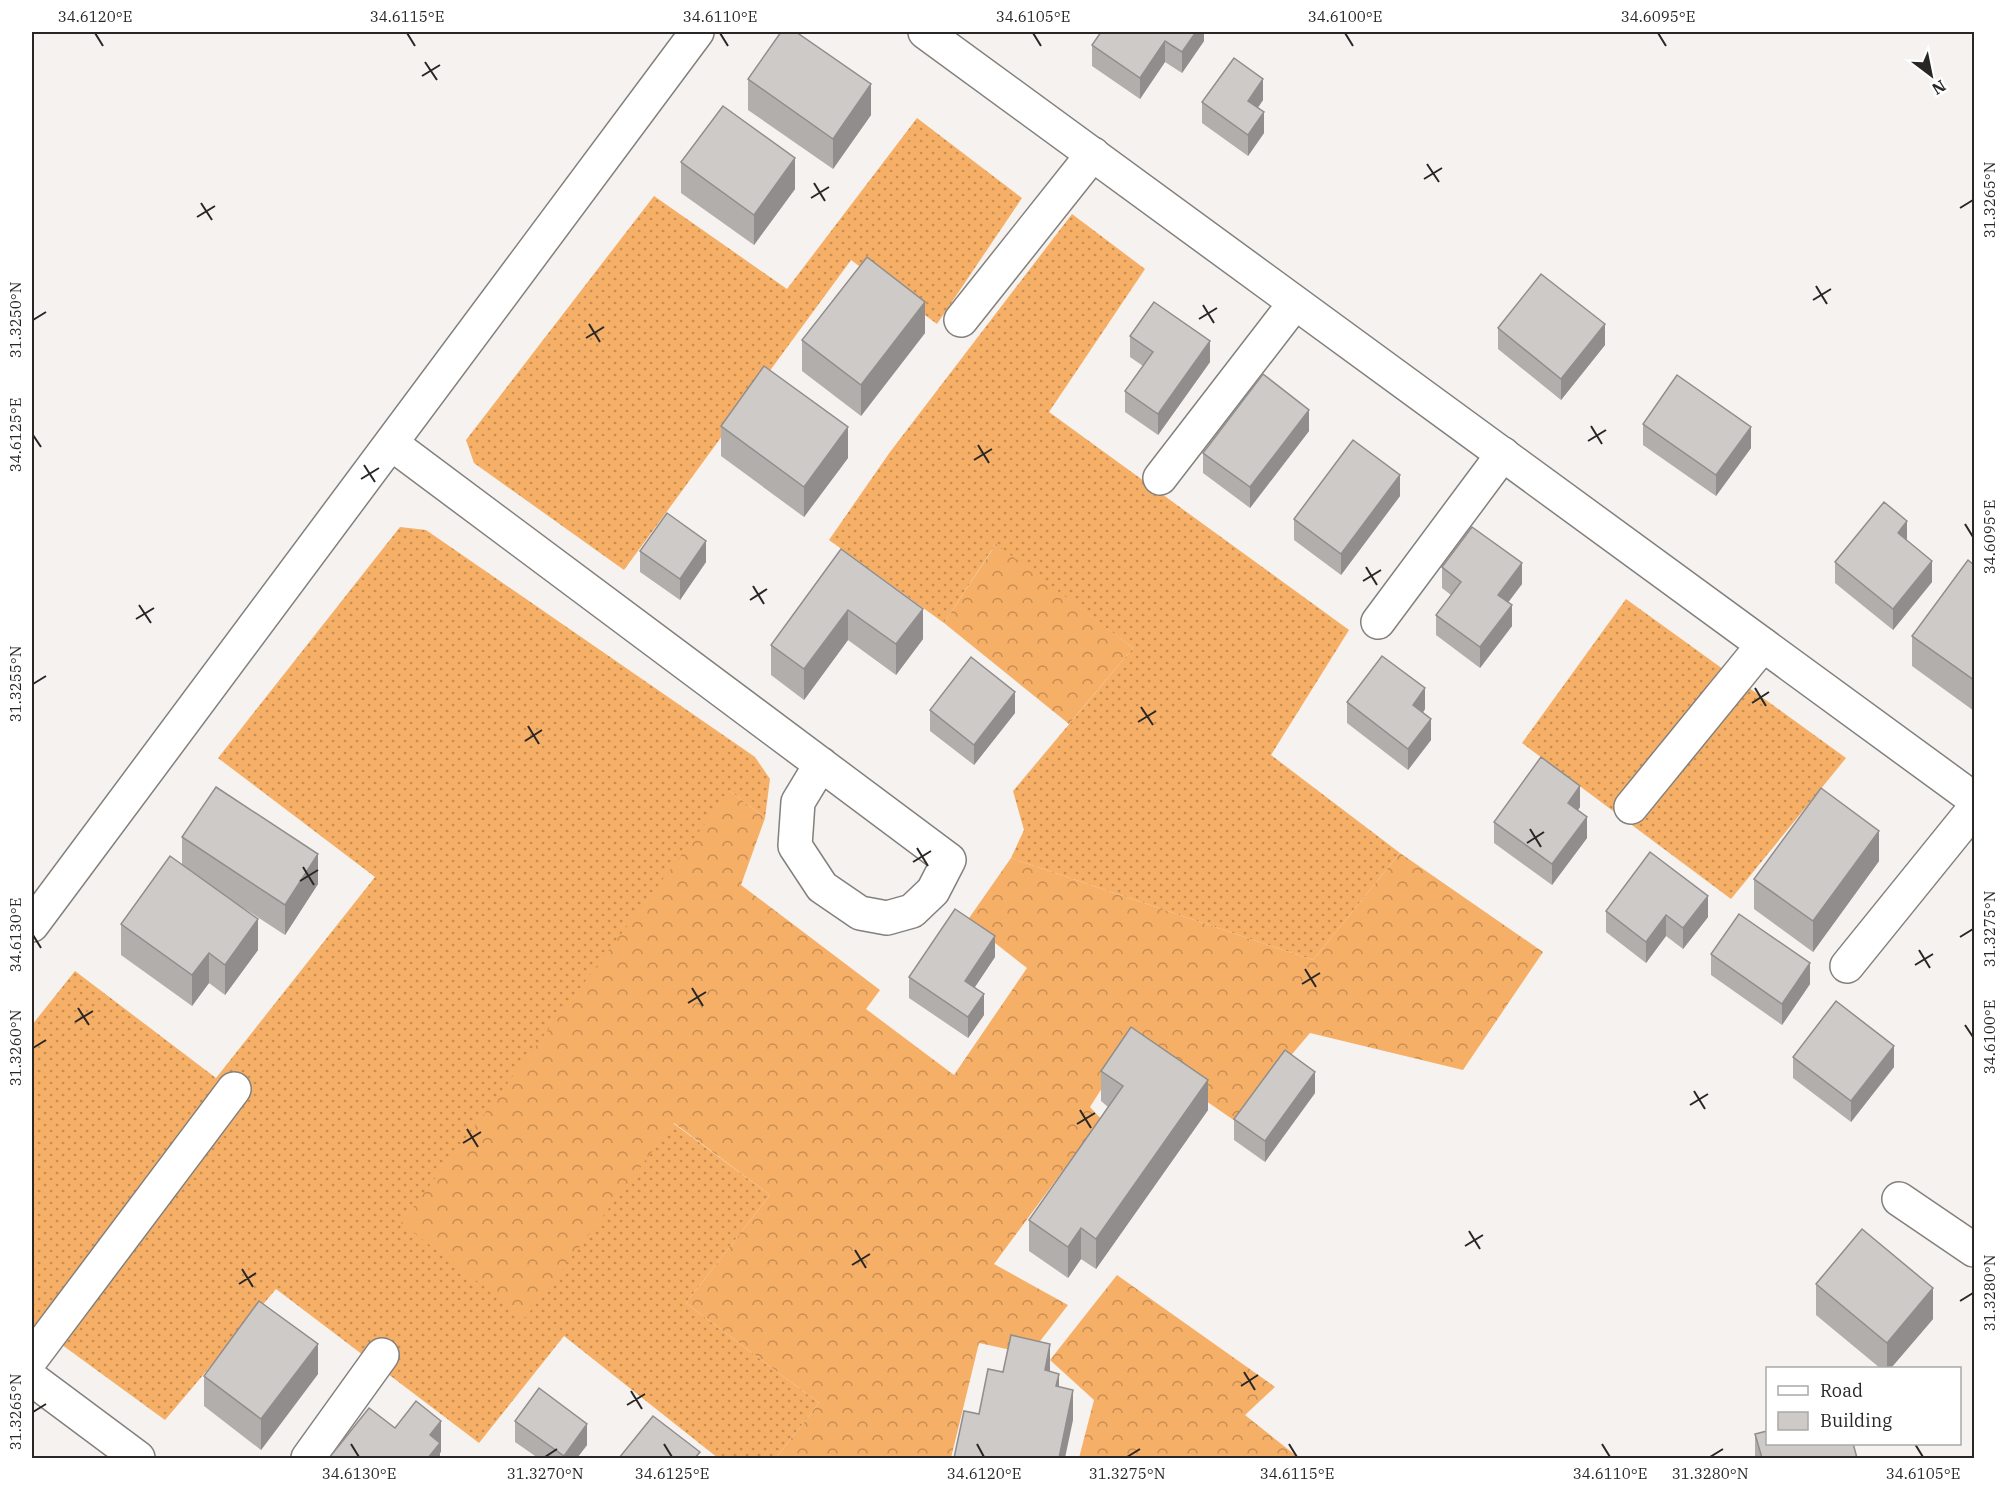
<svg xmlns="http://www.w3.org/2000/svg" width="2006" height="1490" viewBox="0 0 2006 1490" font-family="'IBM Plex Serif',serif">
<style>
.grass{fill:url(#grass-dots)}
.forest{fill:url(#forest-crowns)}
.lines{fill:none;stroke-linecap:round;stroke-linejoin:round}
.minor-casing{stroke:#83807d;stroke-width:36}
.minor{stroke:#fff;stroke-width:33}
.wall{fill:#b1aeac}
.shaded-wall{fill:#908d8c}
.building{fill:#cecac8;stroke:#908d8c;stroke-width:1.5}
.ticks{fill:none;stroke:#292726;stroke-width:2}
.neatline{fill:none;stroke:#292726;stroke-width:2}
.ticks-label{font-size:15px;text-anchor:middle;fill:#292726}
</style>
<defs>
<pattern id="grass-dots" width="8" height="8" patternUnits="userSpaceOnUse" patternTransform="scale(1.5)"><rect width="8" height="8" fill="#f6af66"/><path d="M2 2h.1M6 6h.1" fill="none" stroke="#c78e54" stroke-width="1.8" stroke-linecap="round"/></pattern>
<pattern id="forest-crowns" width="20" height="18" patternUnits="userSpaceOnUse" patternTransform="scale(1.5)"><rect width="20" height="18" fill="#f6af66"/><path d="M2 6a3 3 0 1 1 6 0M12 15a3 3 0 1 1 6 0" fill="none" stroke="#c78e54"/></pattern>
</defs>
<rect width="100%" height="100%" fill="#f5f2ef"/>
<!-- grass -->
<g class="grass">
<path d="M917 118 1022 198 937 324 851 260 624 570 474 463 466 440 654 196 787 289Z"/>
<path d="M1072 214 1145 269 1049 412 1349 630 1271 755 1400 853 1313 960 1011 858 1024 830 1013 791 1133 648 995 545 944 623 829 540 890 452Z"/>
<path d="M400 527 426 530 755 757 770 779 765 818 730 791 525 1317 673 1123 770 1195 686 1303 819 1403 776 1458H718L564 1336 479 1443 276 1289 165 1420 32 1323V1025L75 971 216 1078 375 877 218 758Z"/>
<path d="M1626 599 1846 758 1731 899 1522 743Z"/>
</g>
<!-- forest -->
<g class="forest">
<path d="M996 544 1133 648 1069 724 944 623Z"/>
<path d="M730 791 765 818 741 885 880 990 866 1009 954 1075 1027 968 967 921 1011 858 1313 960 1400 853 1543 952 1463 1070 1310 1033 1235 1121 1128 1047 1090 1107 1101 1119 994 1264 1068 1305 1030 1354 979 1343 951 1458H776L819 1403 686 1303 770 1195 674 1123 525 1318 401 1223Z"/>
<path d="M1117 1275 1275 1387 1245 1415 1299 1458H1079L1094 1400 1050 1360Z"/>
</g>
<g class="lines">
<defs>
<g id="minor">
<path d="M925 32 1974 799"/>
<path d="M961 320 1093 154"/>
<path d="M392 444 949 860 933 891 912 911 887 918 860 913 822 887 795 846 798 802 821 764"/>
<path d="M1160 478 1295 303"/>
<path d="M1378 622 1503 454"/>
<path d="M1631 807 1763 645"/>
<path d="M32 925 697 32"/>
<path d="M1847 966 1974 809"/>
<path d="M1899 1199 1974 1250"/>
<path d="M32 1358 234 1089"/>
<path d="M32 1379 138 1458"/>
<path d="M308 1458 382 1355"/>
</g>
</defs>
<!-- minor casing -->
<use href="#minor" class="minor-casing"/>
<!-- minor -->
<use href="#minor" class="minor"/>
</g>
<!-- wall -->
<g class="wall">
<path d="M1204 32V41L1182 73 1165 62 1140 99 1092 66V45Z"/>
<path d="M748 79 871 115 833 169 748 110Z"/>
<path d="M1263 100 1258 108 1264 133 1248 156 1202 123V102Z"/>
<path d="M681 162 795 189 754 245 681 193Z"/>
<path d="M1498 328 1605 345 1561 400 1498 349Z"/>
<path d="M925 333 861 416 802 371V340Z"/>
<path d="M1130 336 1210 362 1158 435 1125 412V391L1143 366 1130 357Z"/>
<path d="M1643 424 1751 448 1716 496 1643 445Z"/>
<path d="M721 426 848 458 804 517 721 456Z"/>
<path d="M1309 431 1250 508 1203 473V453Z"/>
<path d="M1400 496 1341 575 1294 540V519Z"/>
<path d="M1907 541 1932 582 1893 630 1835 583V562Z"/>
<path d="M841 549 923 639 896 675 848 640 804 700 771 675V645Z"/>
<path d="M640 551 706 562 680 600 640 572Z"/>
<path d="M1974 565V711L1912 666V636Z"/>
<path d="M1442 567 1522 584 1508 602 1512 626 1480 668 1436 635V615L1451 595 1442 588Z"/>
<path d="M1347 702 1425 709 1423 713 1431 740 1408 770 1347 723Z"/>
<path d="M930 710 1015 713 974 765 930 731Z"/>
<path d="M1580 807 1578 810 1587 838 1552 885 1494 843V822Z"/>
<path d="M182 837 318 884 285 935 239 905 258 950 225 995 209 983 192 1006 121 955V924L182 864Z"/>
<path d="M1879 861 1813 952 1754 909V879Z"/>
<path d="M1606 911 1708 917 1683 949 1666 936 1646 963 1606 932Z"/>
<path d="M1711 954 1810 984 1782 1025 1711 975Z"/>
<path d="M995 957 974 988 984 1015 968 1038 909 998V977Z"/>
<path d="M1793 1057 1894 1067 1851 1122 1793 1078Z"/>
<path d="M1101 1071 1208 1110 1096 1269 1081 1259 1068 1278 1029 1251V1220L1108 1107 1101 1101Z"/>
<path d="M1315 1093 1265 1162 1234 1140V1119Z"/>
<path d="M1816 1284 1933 1319 1891 1368H1880L1816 1315Z"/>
<path d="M318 1374 261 1450 204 1406V1376Z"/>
<path d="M515 1421 587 1445 577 1458H538L515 1442Z"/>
<path d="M1755 1434 1857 1458H1755Z"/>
</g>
<!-- shaded-wall -->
<g class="shaded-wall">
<path d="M1196 32H1204V41L1182 73V52Z"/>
<path d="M1165 41V62L1140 99V78Z"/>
<path d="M1263 79V100L1248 121V101Z"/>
<path d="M871 84V115L833 169V139Z"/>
<path d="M1264 112V133L1248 156V135Z"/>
<path d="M795 158V189L754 245V215Z"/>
<path d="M925 302V333L861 416V385Z"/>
<path d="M1605 324V345L1561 400V379Z"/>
<path d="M1210 341V362L1158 435V414Z"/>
<path d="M1309 410V431L1250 508V487Z"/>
<path d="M848 427V458L804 517V487Z"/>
<path d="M1751 427V448L1716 496V475Z"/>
<path d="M1400 475V496L1341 575V554Z"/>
<path d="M1907 521V542L1898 533Z"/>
<path d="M706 541V562L680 600V579Z"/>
<path d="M1932 561V582L1893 630V609Z"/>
<path d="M1522 563V584L1498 616V595Z"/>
<path d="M1512 605V626L1480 668V647Z"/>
<path d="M923 609V639L896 675V644Z"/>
<path d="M848 610V640L804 700V669Z"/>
<path d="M1425 688V709L1413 726V705Z"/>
<path d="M1015 692V713L974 765V745Z"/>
<path d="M1431 719V740L1408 770V749Z"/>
<path d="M1580 786V807L1568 824V803Z"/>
<path d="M1587 817V838L1552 885V864Z"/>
<path d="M1879 831V861L1813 952V921Z"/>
<path d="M318 854V884L285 935V905Z"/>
<path d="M1708 896V917L1683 949V928Z"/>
<path d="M1666 915V936L1646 963V942Z"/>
<path d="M258 919V950L225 995V965Z"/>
<path d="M995 936V957L965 1002V981Z"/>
<path d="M209 953V983L192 1006V975Z"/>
<path d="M1810 963V984L1782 1025V1004Z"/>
<path d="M984 994V1015L968 1038V1017Z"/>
<path d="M1894 1046V1067L1851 1122V1101Z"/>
<path d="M1315 1072V1093L1265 1162V1141Z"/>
<path d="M1208 1080V1110L1096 1269V1239Z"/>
<path d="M1081 1228V1259L1068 1278V1247Z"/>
<path d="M1933 1288V1319L1891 1368H1887V1343Z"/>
<path d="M318 1344V1374L261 1450V1419Z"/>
<path d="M1050 1344V1374L1045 1370Z"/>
<path d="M1059 1374V1404L1056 1386Z"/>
<path d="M1073 1390V1420L1065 1458H1059Z"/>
<path d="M441 1421V1452L440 1453V1458H428L430 1435Z"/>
<path d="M587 1424V1445L577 1458H564V1456Z"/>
</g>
<!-- building -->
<g class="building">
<path d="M781 32H796L871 84 833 139 748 79Z"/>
<path d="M1101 32H1196L1182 52 1165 41 1140 78 1092 45Z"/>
<path d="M1234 58 1263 79 1248 101 1264 112 1248 135 1202 102Z"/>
<path d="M723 106 795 158 754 215 681 162Z"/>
<path d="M867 257 925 302 861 385 802 340Z"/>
<path d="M1541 274 1605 324 1561 379 1498 328Z"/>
<path d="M1154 302 1210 341 1158 414 1125 391 1153 352 1130 336Z"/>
<path d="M764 366 848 427 804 487 721 426Z"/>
<path d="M1263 374 1309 410 1250 487 1203 453Z"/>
<path d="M1677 375 1751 427 1716 475 1643 424Z"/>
<path d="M1353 440 1400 475 1341 554 1294 519Z"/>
<path d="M1884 502 1907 521 1898 533 1932 561 1893 609 1835 562Z"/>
<path d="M667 513 706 541 680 579 640 551Z"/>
<path d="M1472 527 1522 563 1498 595 1512 605 1480 647 1436 615 1461 582 1442 567Z"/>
<path d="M841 549 923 609 896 644 848 610 804 669 771 645Z"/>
<path d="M1968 560 1974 565V680L1912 636Z"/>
<path d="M1382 656 1425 688 1413 705 1431 719 1408 749 1347 702Z"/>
<path d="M971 657 1015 692 974 745 930 710Z"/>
<path d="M1541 757 1580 786 1568 803 1587 817 1552 864 1494 822Z"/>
<path d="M216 787 318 854 285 905 182 837Z"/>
<path d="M1821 788 1879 831 1813 921 1754 879Z"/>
<path d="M1650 852 1708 896 1683 928 1666 915 1646 942 1606 911Z"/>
<path d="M170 856 258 919 225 965 209 953 192 975 121 924Z"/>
<path d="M955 909 995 936 965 981 984 994 968 1017 909 977Z"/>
<path d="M1739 914 1810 963 1782 1004 1711 954Z"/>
<path d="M1836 1001 1894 1046 1851 1101 1793 1057Z"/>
<path d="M1131 1027 1208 1080 1096 1239 1081 1228 1068 1247 1029 1220 1123 1086 1101 1071Z"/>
<path d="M1285 1050 1315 1072 1265 1141 1234 1119Z"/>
<path d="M1862 1229 1933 1288 1887 1343 1816 1284Z"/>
<path d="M259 1301 318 1344 261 1419 204 1376Z"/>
<path d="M1011 1335 1050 1344 1045 1370 1059 1374 1056 1386 1073 1390 1059 1458H954L964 1411 979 1414 988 1369 1003 1372Z"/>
<path d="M539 1388 587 1424 564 1456 515 1421Z"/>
<path d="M416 1401 441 1421 430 1435 440 1443 428 1458H329L369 1408 395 1428Z"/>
<path d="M653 1416 700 1452 695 1458H619Z"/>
<path d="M1767 1431V1443H1853L1857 1458H1762L1755 1434Z"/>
</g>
<!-- ticks -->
<path class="ticks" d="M95 33 103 46M407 33 415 46M720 33 728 46M1033 33 1041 46M1345 33 1353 46M1658 33 1666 46M425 62 437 80M422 76 440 65M1427 164 1439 182M1424 179 1442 168M814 183 825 201M811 198 829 187M201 203 212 220M1960 208 1973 200M197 217 215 206M1816 286 1827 304M1813 300 1831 289M1203 305 1214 323M1199 319 1217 308M33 320 46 312M589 324 600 342M586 338 604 327M1591 426 1602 444M33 435 41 447M1588 441 1606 430M978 445 989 463M974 460 992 449M364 465 375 482M361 479 379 468M1965 524 1973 537M1366 567 1377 585M1363 581 1381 570M753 586 764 604M750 600 767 589M139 605 151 623M136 619 154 608M33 684 46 676M1755 688 1766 706M1752 703 1769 692M1141 707 1153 725M1138 722 1156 711M528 726 539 744M525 741 542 730M1530 829 1541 847M1527 843 1544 832M917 848 928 866M913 862 931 851M303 867 314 885M300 881 318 870M33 935 41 948M1960 937 1973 929M1919 950 1930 968M1915 965 1933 954M1305 969 1316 987M1302 984 1320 973M692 988 703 1006M688 1003 706 992M78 1008 89 1025M75 1022 93 1011M1965 1025 1973 1037M33 1048 46 1040M1694 1091 1705 1109M1690 1105 1708 1094M1080 1110 1091 1128M1077 1124 1095 1113M467 1129 478 1147M463 1143 481 1132M1469 1231 1480 1249M1465 1246 1483 1235M855 1250 866 1268M852 1265 870 1254M242 1269 253 1287M239 1284 256 1273M1960 1301 1973 1293M1244 1372 1255 1390M1241 1386 1258 1375M631 1391 642 1409M627 1405 645 1394M33 1412 46 1404M351 1444 359 1457M664 1444 672 1457M977 1444 984 1457M1289 1444 1297 1457M1602 1444 1610 1457M1915 1444 1923 1457M545 1457 557 1449M1127 1457 1140 1449M1710 1457 1723 1449"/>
<!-- border -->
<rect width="2006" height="1490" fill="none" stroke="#ffffff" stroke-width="66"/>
<!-- legend -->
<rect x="1766" y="1367" width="195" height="78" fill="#ffffff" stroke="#a9a9a8" stroke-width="1.5"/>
<rect x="1778" y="1386" width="30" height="9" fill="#ffffff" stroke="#a9a9a8" stroke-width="1.5"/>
<text x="1820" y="1397" font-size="18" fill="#292726">Road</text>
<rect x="1778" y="1412" width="30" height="18" fill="#cecac8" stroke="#a9a9a8" stroke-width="1.5"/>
<text x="1820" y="1427" font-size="18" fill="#292726">Building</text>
<!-- north arrow -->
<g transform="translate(1931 75) rotate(148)" stroke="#ffffff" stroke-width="4.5" paint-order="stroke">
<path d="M0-4.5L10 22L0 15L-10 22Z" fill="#292726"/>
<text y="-9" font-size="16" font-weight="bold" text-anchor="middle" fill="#292726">N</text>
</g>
<rect x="33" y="33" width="1940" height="1424" class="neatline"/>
<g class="ticks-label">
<text x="95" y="22">34.6120°E</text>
<text x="407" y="22">34.6115°E</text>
<text x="720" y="22">34.6110°E</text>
<text x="1033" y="22">34.6105°E</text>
<text x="1345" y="22">34.6100°E</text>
<text x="1658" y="22">34.6095°E</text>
<text transform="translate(1990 200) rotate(-90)" y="5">31.3265°N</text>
<text transform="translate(16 320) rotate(-90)" y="5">31.3250°N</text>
<text transform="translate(16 435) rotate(-90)" y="5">34.6125°E</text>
<text transform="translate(1990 537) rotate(-90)" y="5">34.6095°E</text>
<text transform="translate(16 684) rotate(-90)" y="5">31.3255°N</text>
<text transform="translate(1990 929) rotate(-90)" y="5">31.3275°N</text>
<text transform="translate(16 935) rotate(-90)" y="5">34.6130°E</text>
<text transform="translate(1990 1037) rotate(-90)" y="5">34.6100°E</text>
<text transform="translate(16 1048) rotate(-90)" y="5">31.3260°N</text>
<text transform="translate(1990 1293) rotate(-90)" y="5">31.3280°N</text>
<text transform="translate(16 1412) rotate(-90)" y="5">31.3265°N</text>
<text x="359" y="1479">34.6130°E</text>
<text x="545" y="1479">31.3270°N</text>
<text x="672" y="1479">34.6125°E</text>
<text x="984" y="1479">34.6120°E</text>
<text x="1127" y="1479">31.3275°N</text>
<text x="1297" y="1479">34.6115°E</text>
<text x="1610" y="1479">34.6110°E</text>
<text x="1710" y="1479">31.3280°N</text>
<text x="1923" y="1479">34.6105°E</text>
</g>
</svg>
